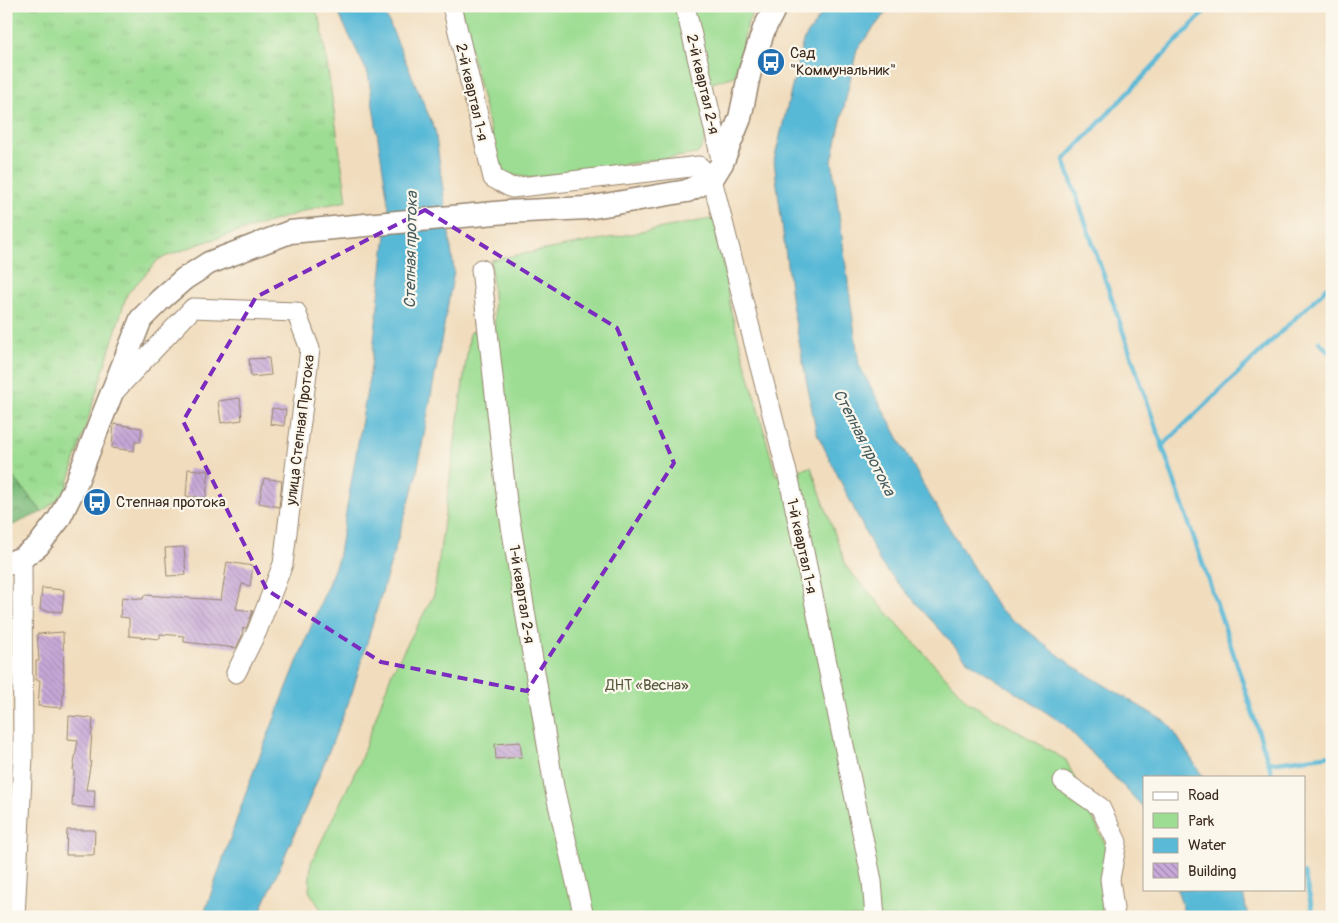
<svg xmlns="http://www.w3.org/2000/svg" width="1338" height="923" viewBox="0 0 1338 923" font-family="Pangolin,sans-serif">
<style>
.grass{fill:url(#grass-tufts);stroke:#6c8458}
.forest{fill:url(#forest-crowns);stroke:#5c734e}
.green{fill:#9ddd93;stroke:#6c8458}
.water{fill:#59b9d7;stroke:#4a727a}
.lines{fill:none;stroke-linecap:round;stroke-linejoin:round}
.stream{stroke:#59b9d7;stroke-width:4.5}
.building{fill:url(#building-back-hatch)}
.minor-casing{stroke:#96846e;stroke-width:21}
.tertiary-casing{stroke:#96846e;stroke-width:25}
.minor{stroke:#fff;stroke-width:19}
.tertiary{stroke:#fff;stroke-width:22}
.marked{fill:none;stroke:#7b2cbf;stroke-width:4;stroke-dasharray:10 6;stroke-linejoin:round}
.labels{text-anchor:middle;stroke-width:4.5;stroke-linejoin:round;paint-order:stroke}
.poi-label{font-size:15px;fill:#3b2a1e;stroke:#fbf7ec;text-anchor:start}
.street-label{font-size:15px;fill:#3b2a1e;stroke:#fbf7ec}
.park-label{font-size:15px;fill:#54573b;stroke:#fbf7ec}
.water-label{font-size:16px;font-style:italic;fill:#465c5f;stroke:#fbf7ec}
</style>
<defs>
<pattern id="grass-tufts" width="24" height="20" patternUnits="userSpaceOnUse" patternTransform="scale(1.25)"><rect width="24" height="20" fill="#9ddd93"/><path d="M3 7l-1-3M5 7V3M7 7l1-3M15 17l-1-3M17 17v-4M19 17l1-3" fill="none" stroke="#88be7e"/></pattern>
<pattern id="forest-crowns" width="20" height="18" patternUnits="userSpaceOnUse" patternTransform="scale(1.25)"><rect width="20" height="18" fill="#7ebc7d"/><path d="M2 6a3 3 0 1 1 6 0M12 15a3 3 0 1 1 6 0" fill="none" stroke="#689966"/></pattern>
<pattern id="building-back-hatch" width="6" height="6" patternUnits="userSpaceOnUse" patternTransform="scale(1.25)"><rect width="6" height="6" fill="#c7a8d8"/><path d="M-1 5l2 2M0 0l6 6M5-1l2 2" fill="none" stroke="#a389af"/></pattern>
</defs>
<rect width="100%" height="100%" fill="#fbf7ec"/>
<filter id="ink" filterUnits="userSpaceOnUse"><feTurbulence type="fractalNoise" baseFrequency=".02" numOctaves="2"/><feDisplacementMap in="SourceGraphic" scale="10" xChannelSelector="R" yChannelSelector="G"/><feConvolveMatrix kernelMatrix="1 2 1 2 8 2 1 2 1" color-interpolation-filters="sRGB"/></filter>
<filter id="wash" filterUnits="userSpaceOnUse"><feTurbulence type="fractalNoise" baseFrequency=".0096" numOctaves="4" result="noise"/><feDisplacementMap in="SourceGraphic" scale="20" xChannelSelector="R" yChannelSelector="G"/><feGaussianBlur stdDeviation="1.12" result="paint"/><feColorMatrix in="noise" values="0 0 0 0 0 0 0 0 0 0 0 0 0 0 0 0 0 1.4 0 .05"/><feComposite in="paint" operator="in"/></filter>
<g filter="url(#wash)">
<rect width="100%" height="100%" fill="#f1ddbe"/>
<!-- grass -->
<path class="grass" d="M6 6H314L321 23 347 201 321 206 205 242 159 259 127 294 65 493 42 512 16 480 6 471Z"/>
<!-- forest -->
<path class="forest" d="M6 471 16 480 42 512 6 528Z"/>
<!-- green -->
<g class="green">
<path d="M460 6H756L748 22 735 76 699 87C705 110 714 135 697 154L530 178 507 174 499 166Z"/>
<path d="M716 218 731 311 776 475 811 467 847 568 968 702 1066 760 1114 863 1100 917H326L309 891 311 863 359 764 392 672 434 595 470 332 495 329 491 260Z"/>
</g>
<!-- water -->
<g class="water">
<path d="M335 6H382L435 130 454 271 416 478 351 696 310 798 258 917H203L251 778 338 559 371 367 389 208 368 74Z"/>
<path d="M827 6H891L857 49 832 161 859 365 924 486 997 607 1073 666 1169 724 1203 777H1144V808L1064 724 968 661 881 564 816 431 792 304 774 161 803 41Z"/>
<path d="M1177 889H1242L1248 917H1184L1183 909Z"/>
</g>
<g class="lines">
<!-- stream -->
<g class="stream">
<path d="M1210 6 1064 160 1231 646 1273 777"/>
<path d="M1319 342 1332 354"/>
<path d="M1162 446 1332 283"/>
<path d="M1269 763 1332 755"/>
<path d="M1304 873 1314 917"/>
</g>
</g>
<g id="blocks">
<!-- building -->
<g class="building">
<path d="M269 358 271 375 251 377 249 359Z"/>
<path d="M240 398 242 420 221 423 218 401Z"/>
<path d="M272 408 286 410 284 426 270 424Z"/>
<path d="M114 424 142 428 140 442H135L134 451 112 448Z"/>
<path d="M188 469 209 471 206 498 186 496Z"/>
<path d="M264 478 282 481 279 507 259 503Z"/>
<path d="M184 547 186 575 167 576 165 548Z"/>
<path d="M227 562 253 566 250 586 242 584 236 609 253 611 246 628H243L242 636 236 648 184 642V636L160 634V639L129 636V618L120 617 122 597 143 599 144 595 221 600Z"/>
<path d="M42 588 64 590 62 612 40 610Z"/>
<path d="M63 632 64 685 62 708 38 706 40 680H36V661H39L37 634Z"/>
<path d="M69 716 93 718 90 760 91 761 86 790H95L94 808 72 806 74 770H73L78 740 68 739Z"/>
<path d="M520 742 522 757 496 759 495 744Z"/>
<path d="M67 830H95L94 855H66Z"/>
</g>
</g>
</g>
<g filter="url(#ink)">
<use href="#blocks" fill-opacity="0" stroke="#96846e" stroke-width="1"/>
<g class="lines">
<defs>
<g id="minor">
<path d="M452 6 493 178 512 188 699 166 712 179 790 484 872 881 875 917"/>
<path d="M685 6 722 163"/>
<path d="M481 269 507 502 554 787 584 917"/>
<path d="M114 392 193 308 296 312 310 349 283 564 257 631 236 673"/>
<path d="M1063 781 1100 807 1117 842 1110 879 1115 917"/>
<path d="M15 917 23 757 22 558"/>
</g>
<path id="tertiary" d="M6 564 22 558 38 546 59 519 75 486 141 319 160 300 184 279 209 263 290 232 506 212 587 208 687 191 712 179 722 163 740 118 750 71 764 29 776 6"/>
</defs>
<!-- minor casing -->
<use href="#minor" class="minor-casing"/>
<!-- tertiary casing -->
<use href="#tertiary" class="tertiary-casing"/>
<!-- minor -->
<use href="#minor" class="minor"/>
<!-- tertiary -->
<use href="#tertiary" class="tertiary"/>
</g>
</g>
<!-- marked area -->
<path class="marked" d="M425 210 617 328 674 463 527 691 381 662 267 590 183 421 256 297Z"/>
<!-- icons -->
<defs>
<symbol id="bus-disc" viewBox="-11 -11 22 22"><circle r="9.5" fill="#1f6fb2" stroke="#fbf7ec"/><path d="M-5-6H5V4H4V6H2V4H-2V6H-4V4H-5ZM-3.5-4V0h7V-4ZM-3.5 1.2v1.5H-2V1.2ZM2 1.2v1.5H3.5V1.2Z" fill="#fff"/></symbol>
</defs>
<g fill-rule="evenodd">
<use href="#bus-disc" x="755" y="46" width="32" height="32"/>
<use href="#bus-disc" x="81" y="486" width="32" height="32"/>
</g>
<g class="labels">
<!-- poi labels -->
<g class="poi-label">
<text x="790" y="58">Сад<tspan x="790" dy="17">"Коммунальник"</tspan></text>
<text x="116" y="507">Степная протока</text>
</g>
<!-- street labels -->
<g class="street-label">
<text transform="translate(703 84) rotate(77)" y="5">2-й квартал 2-я</text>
<text transform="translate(472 92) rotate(77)" y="5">2-й квартал 1-я</text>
<text transform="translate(300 430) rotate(-83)" y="5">улица Степная Протока</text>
<text transform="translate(802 546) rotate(78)" y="5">1-й квартал 1-я</text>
<text transform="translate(522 594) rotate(81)" y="5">1-й квартал 2-я</text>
</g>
<!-- park labels -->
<g class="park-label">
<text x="647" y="690">ДНТ «Весна»</text>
</g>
<!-- water labels -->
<g class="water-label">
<text transform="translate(410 250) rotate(-89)" y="6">Степная протока</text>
<text transform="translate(865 442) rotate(63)" y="6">Степная протока</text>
</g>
</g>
<!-- margin -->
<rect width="1338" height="923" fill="none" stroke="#fbf7ec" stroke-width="25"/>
<!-- legend -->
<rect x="1143" y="776" width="162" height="115" fill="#fbf7ec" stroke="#aea59a"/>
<rect x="1153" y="792" width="25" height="8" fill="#ffffff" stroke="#aea59a"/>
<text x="1188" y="800" font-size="15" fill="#3b2a1e">Road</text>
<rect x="1153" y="813" width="25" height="15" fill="#9ddd93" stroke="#aea59a"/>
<text x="1188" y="826" font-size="15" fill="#3b2a1e">Park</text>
<rect x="1153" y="838" width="25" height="15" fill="#59b9d7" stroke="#aea59a"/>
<text x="1188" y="850" font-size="15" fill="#3b2a1e">Water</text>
<rect x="1153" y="863" width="25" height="15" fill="url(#building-back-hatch)" stroke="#aea59a"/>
<text x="1188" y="876" font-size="15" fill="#3b2a1e">Building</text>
</svg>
